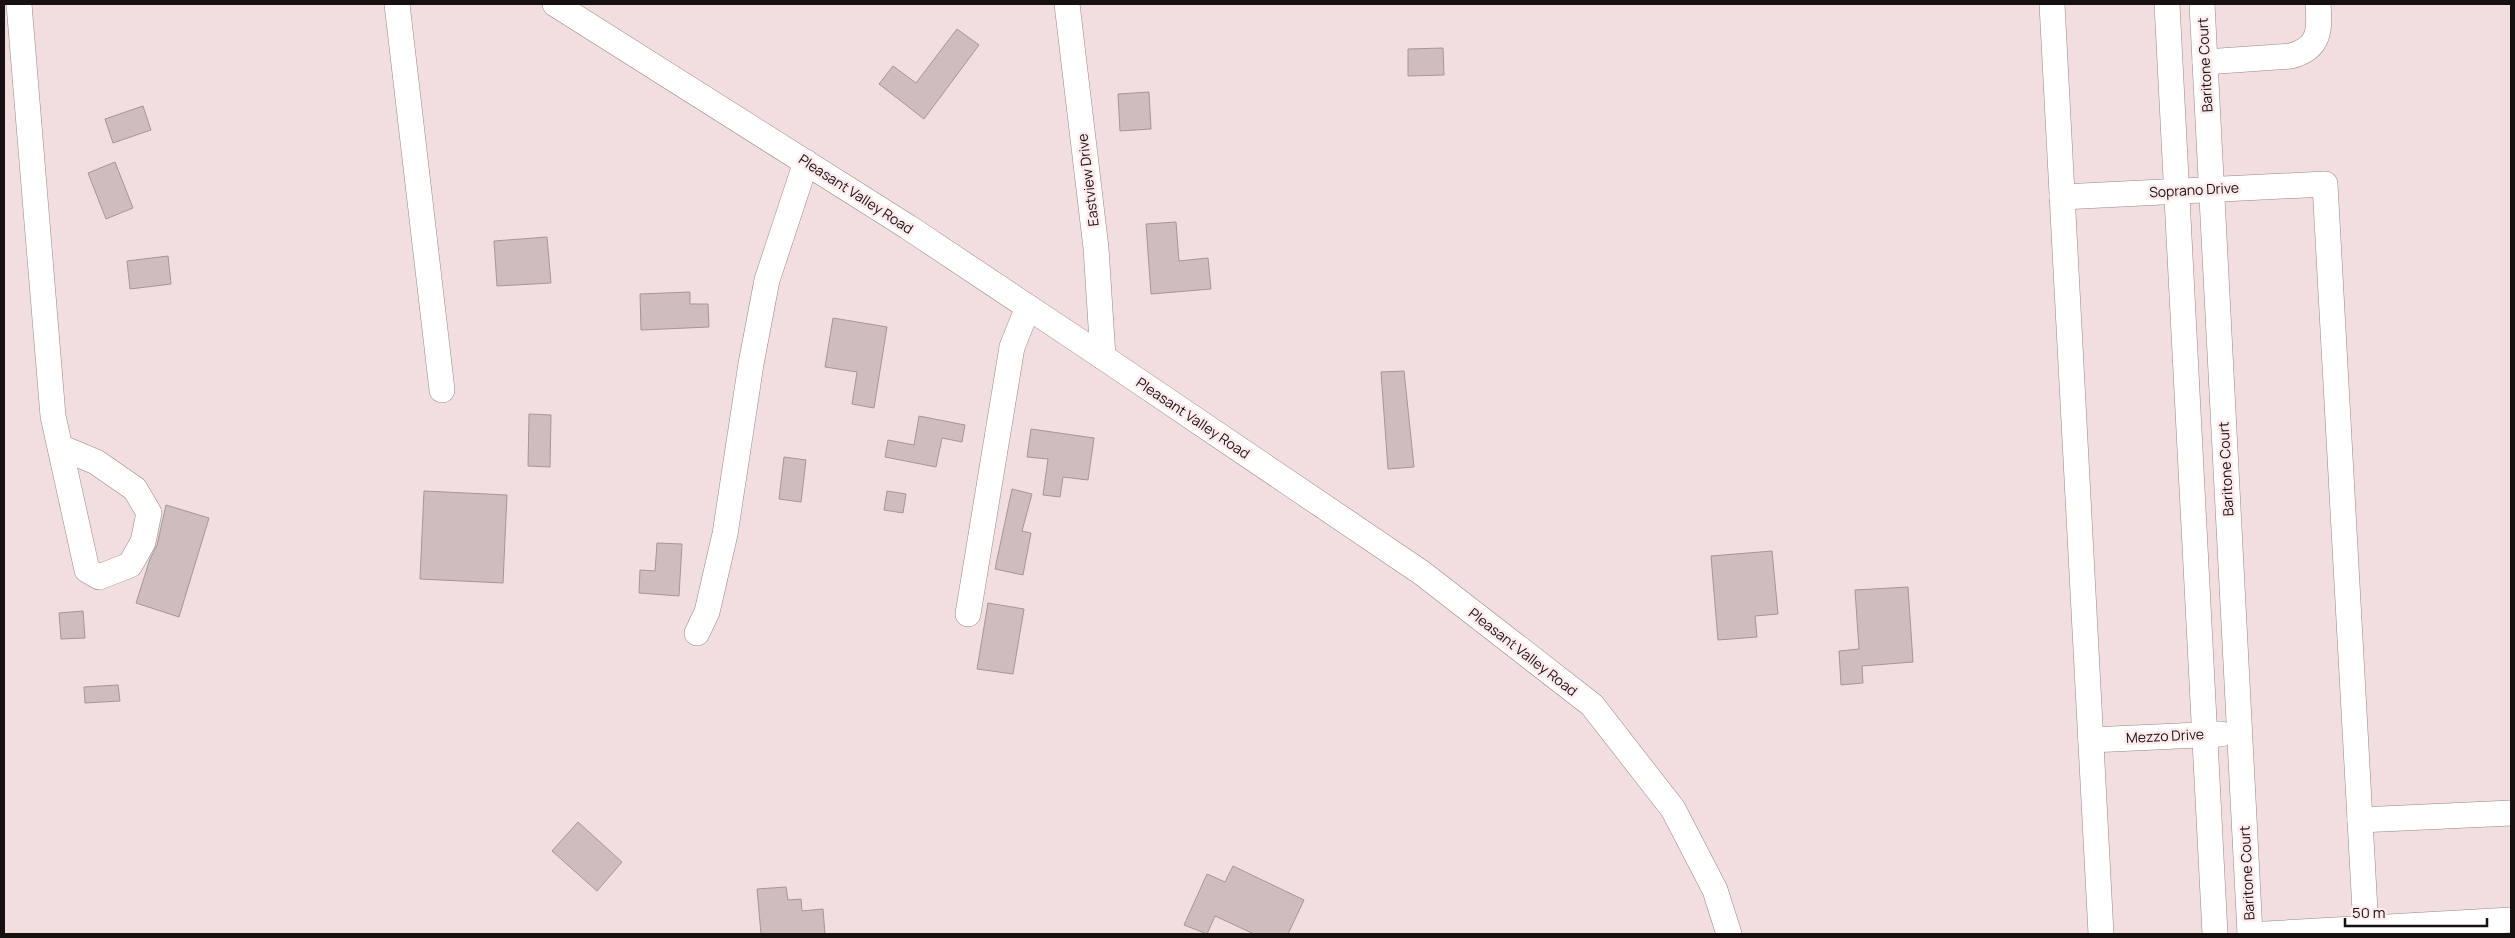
<svg xmlns="http://www.w3.org/2000/svg" width="2515" height="938" viewBox="0 0 2515 938" font-family="Manrope,sans-serif">
<style>
.building{fill:#cfbcbd;stroke:#a79596}
.lines{fill:none;stroke-linecap:round;stroke-linejoin:round}
.minor-casing{stroke:#978586;stroke-width:26}
.minor{stroke:#fff;stroke-width:25}
.labels{text-anchor:middle;stroke-width:5;stroke-linejoin:round;paint-order:stroke}
.street-label{font-size:14px;fill:#171011;stroke:#ffebec}
</style>
<rect width="100%" height="100%" fill="#f2dedf"/>
<!-- building -->
<g class="building">
<path d="M957 29 979 45 924 119 879 84 893 66 916 83Z"/>
<path d="M1443 48 1444 75 1408 76V49Z"/>
<path d="M1149 92 1151 129 1120 131 1118 94Z"/>
<path d="M143 106 151 130 113 143 105 119Z"/>
<path d="M115 162 133 208 106 219 88 173Z"/>
<path d="M1176 222 1179 261 1208 258 1211 289 1151 294 1146 224Z"/>
<path d="M547 237 551 283 497 286 494 241Z"/>
<path d="M168 256 171 284 130 289 127 261Z"/>
<path d="M690 292V304H708L709 327 641 330 640 294Z"/>
<path d="M833 318 887 327 874 408 852 404 857 372 825 367Z"/>
<path d="M1404 371 1414 467 1388 469 1381 372Z"/>
<path d="M529 414 551 415 550 467 528 466Z"/>
<path d="M919 416 965 425 962 442 942 438 936 467 885 457 888 440 914 445Z"/>
<path d="M1031 429 1094 438 1088 480 1063 477 1060 497 1043 495 1048 459 1027 457Z"/>
<path d="M784 457 806 460 801 502 779 499Z"/>
<path d="M1012 489 1032 494 1022 531 1031 533 1023 575 995 569Z"/>
<path d="M424 491 507 495 503 583 420 579Z"/>
<path d="M887 491 906 494 903 513 884 510Z"/>
<path d="M166 505 209 518 179 617 136 603 150 559 157 545Z"/>
<path d="M657 543 682 544 679 596 639 593 640 570 655 571Z"/>
<path d="M1772 551 1778 614 1755 616 1757 637 1718 640 1711 556Z"/>
<path d="M1908 587 1913 662 1862 666 1863 683 1841 685 1839 651 1859 649 1855 590Z"/>
<path d="M988 603 1024 609 1013 674 977 669Z"/>
<path d="M83 611 85 638 61 639 59 613Z"/>
<path d="M118 685 120 701 85 703 84 687Z"/>
<path d="M578 822 622 862 597 891 552 851Z"/>
<path d="M1233 866 1304 900 1288 934H1254L1215 916 1207 934 1184 925 1207 874 1225 882Z"/>
<path d="M786 887 788 900 801 899 802 911 823 909 825 934H761L757 889Z"/>
</g>
<g class="lines">
<defs>
<g id="minor">
<path d="M19 4 53 416 87 570 99 577 130 565 143 542 149 513 135 489 96 462 60 447"/>
<path d="M397 4 442 390"/>
<path d="M555 4 908 227 1103 357 1422 573 1592 705 1673 809 1715 890 1729 934"/>
<path d="M1067 4 1096 248 1103 357"/>
<path d="M2052 4 2101 934"/>
<path d="M2167 4 2215 934"/>
<path d="M2202 4 2250 934"/>
<path d="M2205 62 2291 56C2320 48 2320 30 2318 4"/>
<path d="M2062 197 2325 184 2366 929"/>
<path d="M968 614 1012 347 1028 307"/>
<path d="M697 633 707 612 725 534 751 364 767 280 806 162"/>
<path d="M2091 740 2221 734"/>
<path d="M2360 820 2511 813"/>
<path d="M2266 934 2511 920"/>
</g>
</defs>
<!-- minor casing -->
<use href="#minor" class="minor-casing"/>
<!-- minor -->
<use href="#minor" class="minor"/>
</g>
<g class="labels">
<!-- street labels -->
<g class="street-label">
<text transform="translate(2205 65) rotate(-93)" y="5">Baritone Court</text>
<text transform="translate(1088 180) rotate(-97)" y="5">Eastview Drive</text>
<text transform="translate(2194 190) rotate(-3)" y="5">Soprano Drive</text>
<text transform="translate(856 194) rotate(33)" y="5">Pleasant Valley Road</text>
<text transform="translate(1193 418) rotate(34)" y="5">Pleasant Valley Road</text>
<text transform="translate(2226 469) rotate(-93)" y="5">Baritone Court</text>
<text transform="translate(1523 652) rotate(38)" y="5">Pleasant Valley Road</text>
<text transform="translate(2165 736) rotate(-3)" y="5">Mezzo Drive</text>
<text transform="translate(2247 873) rotate(-93)" y="5">Baritone Court</text>
</g>
</g>
<!-- border -->
<rect width="2515" height="938" fill="none" stroke="#171011" stroke-width="10"/>
<!-- scale -->
<path d="M2345 918v8h142v-8" fill="none" stroke="#171011" stroke-width="2.5"/>
<text x="2352" y="918" font-size="15" fill="#171011" stroke="#ffebec" stroke-width="4" paint-order="stroke">50 m</text>
</svg>
